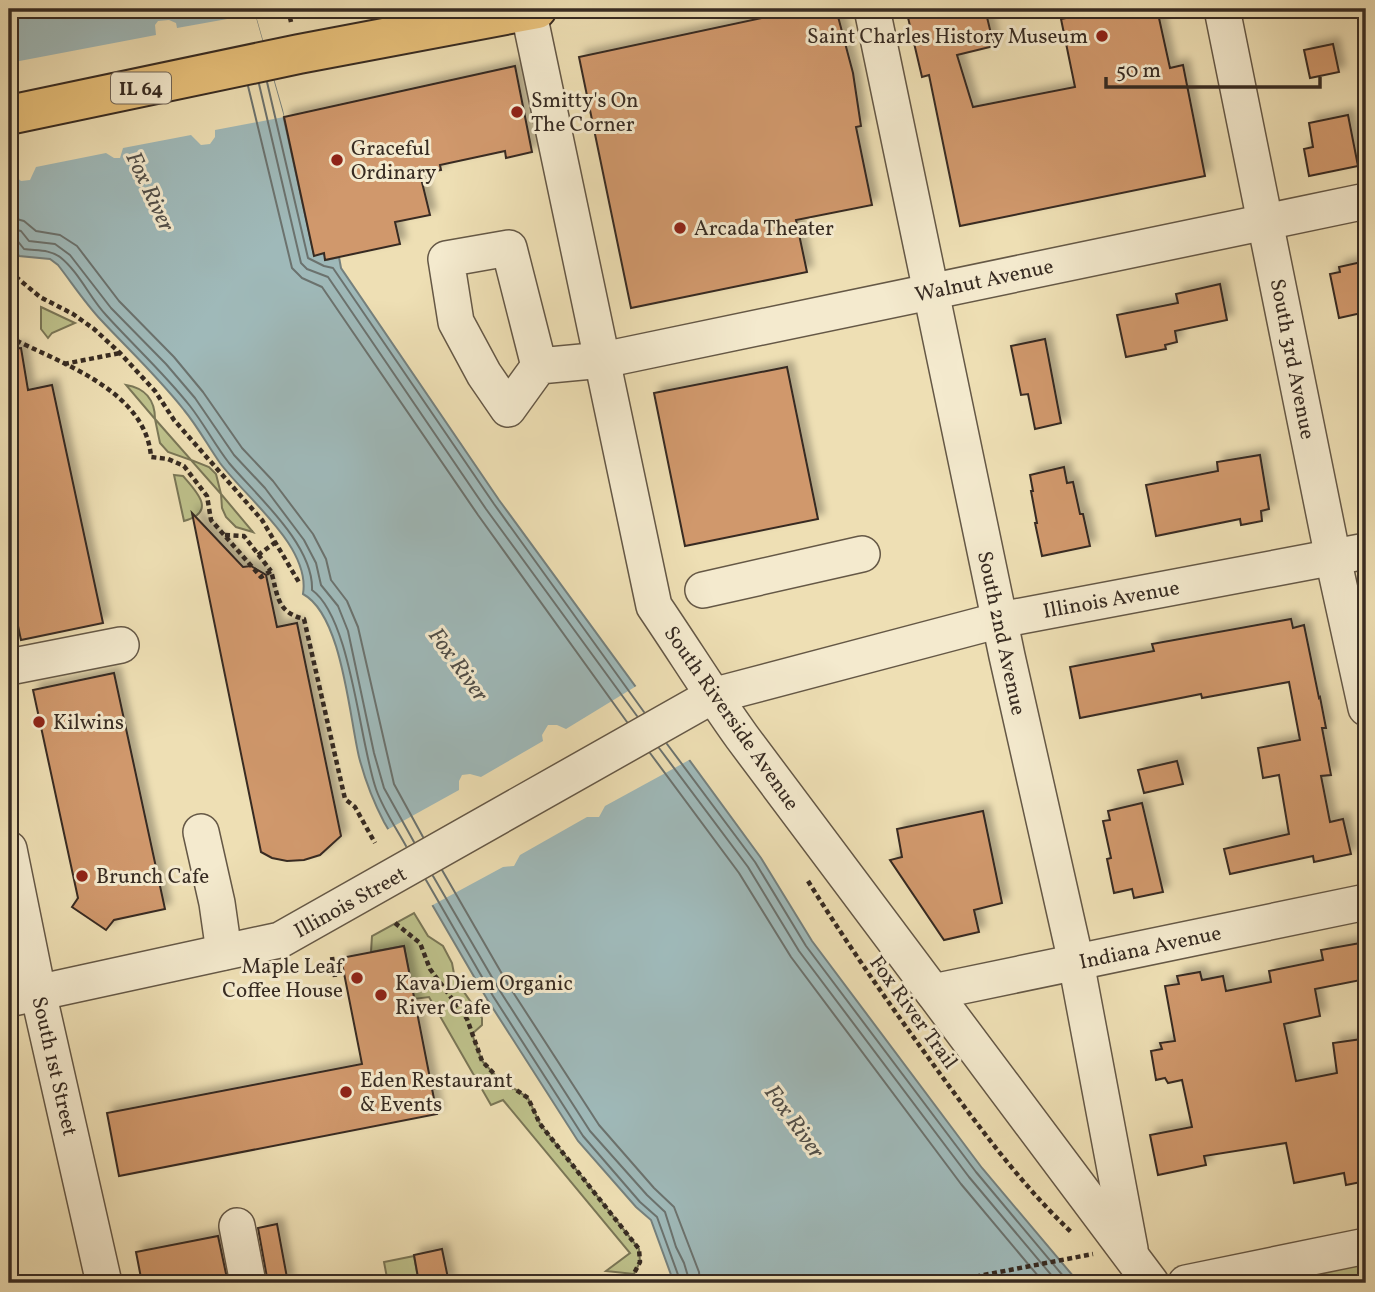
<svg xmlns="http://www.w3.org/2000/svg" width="1375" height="1292" viewBox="0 0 1375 1292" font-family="Vollkorn,serif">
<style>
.green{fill:#bdc08a;stroke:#7a7656;stroke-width:2}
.water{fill:#9fb9b9;stroke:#75807d;stroke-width:2}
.pier{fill:#eedfb4}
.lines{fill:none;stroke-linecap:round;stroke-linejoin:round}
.shore{stroke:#6b726e;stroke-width:2}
.building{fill:#d0986c;stroke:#372b22;stroke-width:2;filter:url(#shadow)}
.minor-casing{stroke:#655846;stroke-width:38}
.major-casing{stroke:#372b22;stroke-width:42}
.path{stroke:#372b22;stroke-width:4.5;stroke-dasharray:5 3.5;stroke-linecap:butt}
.minor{stroke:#f4eace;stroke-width:35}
.major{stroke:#e7c07a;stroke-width:38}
.poi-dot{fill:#8f2418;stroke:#f4eace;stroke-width:2.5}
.labels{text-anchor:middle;stroke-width:6;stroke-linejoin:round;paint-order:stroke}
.shield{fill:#f4eace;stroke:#706456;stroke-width:2}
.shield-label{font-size:19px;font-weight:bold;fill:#372b22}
.poi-label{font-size:21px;fill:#372b22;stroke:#f4eace;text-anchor:start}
.street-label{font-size:21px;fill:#372b22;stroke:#f4eace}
.water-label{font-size:23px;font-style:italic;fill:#514e48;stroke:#f4eace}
</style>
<defs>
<filter id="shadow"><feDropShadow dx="6" dy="-6" stdDeviation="3.5" flood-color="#0004"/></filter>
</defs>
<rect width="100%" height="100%" fill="#eedfb4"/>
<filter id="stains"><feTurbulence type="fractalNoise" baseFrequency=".00286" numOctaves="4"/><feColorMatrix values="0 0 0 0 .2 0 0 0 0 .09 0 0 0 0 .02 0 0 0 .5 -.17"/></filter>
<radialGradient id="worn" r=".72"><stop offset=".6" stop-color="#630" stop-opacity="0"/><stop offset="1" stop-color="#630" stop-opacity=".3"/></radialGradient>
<!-- green -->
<g class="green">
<path d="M41 307 75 323 52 333 48 338 41 329Z"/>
<path d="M126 385C145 388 155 400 155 419L191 460 209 467 216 474 221 494 253 532 236 527 226 517 222 508 221 494 191 460 168 452 160 443 155 419Z"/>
<path d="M174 475 183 476C197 492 217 512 184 521Z"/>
<path d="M414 913 428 936 443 946 452 963 455 979 482 1018V1025L472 1034 482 1061 497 1077 528 1098 540 1124 639 1249 640 1262 634 1274 606 1271 630 1253 503 1100 491 1105 429 997 414 999 404 946 371 952 372 936Z"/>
<path d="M1366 1253V1283H1226Z"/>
<path d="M414 1256 419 1283H388L384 1262Z"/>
</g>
<!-- water -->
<path class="water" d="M9 9H253L282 110 314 255 324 253 326 260 339 257 341 268 499 500 761 858 812 941 982 1168 1079 1283H674L651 1220 636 1207 578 1141 487 999 384 822C373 801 365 780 359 757 349 715 342 615 303 594 311 547 246 498 220 463 208 446 198 427 184 410 159 378 129 350 101 320 85 303 72 283 58 265L50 259 19 256 9 239Z"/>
<!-- pier -->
<g class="pier">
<path d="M255 14 284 117 215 130V137L210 144 201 145 191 135 123 148 120 158H114L106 153 36 167 30 180 21 181 16 177 14 170 9 171V63L156 35 155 25 158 21 169 20 176 23 177 28Z"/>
<path d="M638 685 691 759 605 806 599 817H587L520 855 514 866 503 867 429 907 385 831 459 790V781L462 775 470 774 481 777 543 741 542 735 548 725H557L566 729Z"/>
</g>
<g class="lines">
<!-- shore -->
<g class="shore">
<path d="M267 82 308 258 324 266 333 268 494 504 644 712"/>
<path d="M259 84 301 263 307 269 328 277 486 509 637 716"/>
<path d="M248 86 292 268 302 278 322 287 478 515 627 722"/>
<path d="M9 217 24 221 36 231 60 235 77 246 119 301 174 357 203 392 242 448 273 481 313 534 326 559 331 580 347 601 358 627 394 784 423 837"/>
<path d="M9 228 21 231 29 241 55 244 70 255 111 308 166 364 195 398 234 455 265 488 304 540 316 563 321 585 338 606 348 631 374 753 384 788 414 842"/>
<path d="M9 237 16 239 24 249C36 251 49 249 60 257 79 272 90 298 106 315 134 346 164 373 190 406 204 424 215 445 229 463 256 495 314 545 312 590 351 618 359 740 376 789 383 809 396 828 406 846"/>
<path d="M667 744 755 862 806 946 976 1172 1069 1283"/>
<path d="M659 748 748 867 799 951 969 1177 1058 1283"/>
<path d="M650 753 739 873 791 957 961 1184 1044 1283"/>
<path d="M442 870 509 986 599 1125 654 1188 674 1207 699 1272 700 1283"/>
<path d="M433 876 500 991 590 1131 647 1195 665 1212 676 1247 684 1263 690 1283"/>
<path d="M426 880 493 996 583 1136 640 1202 657 1217 681 1283"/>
</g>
</g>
<!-- building -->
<g class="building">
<path d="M804 9H836L853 73 861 126 856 127 872 205 796 220 807 272 631 308 579 57Z"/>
<path d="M906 9H985L994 46 957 55 973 107 1075 87 1061 19 1111 9H1157L1170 68 1183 65 1205 176 960 226 929 75 922 77Z"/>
<path d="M1333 44 1339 72 1310 78 1304 50Z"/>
<path d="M515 66 532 152 506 158 505 151 440 165 441 170 420 174 430 215 395 222 400 244 325 260 324 253 314 256 284 117Z"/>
<path d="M1348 115 1358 166 1309 176 1304 149 1313 147 1309 123Z"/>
<path d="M1366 261V312L1339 318 1330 274 1340 272 1339 267Z"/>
<path d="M1220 284 1227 320 1175 331 1177 342 1165 345 1166 349 1126 357 1117 315 1178 303 1176 294Z"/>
<path d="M1045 339 1061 423 1035 429 1028 394 1021 395 1011 346Z"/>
<path d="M21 348 28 390 52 385 103 623 21 640 9 584V349Z"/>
<path d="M787 367 818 519 685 546 654 393Z"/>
<path d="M1260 455 1269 509 1261 511 1262 521 1241 525 1240 519 1156 536 1146 485 1218 471 1217 462Z"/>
<path d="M1064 467 1067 483 1073 482 1080 514H1083L1090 546 1042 556 1035 523H1037L1031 491H1033L1030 475Z"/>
<path d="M192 513 243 567 251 566 266 575 277 627 297 623 341 836 320 855 304 860 287 861 272 858 261 852Z"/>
<path d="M1291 619 1293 628 1304 625 1319 698 1320 697 1326 728H1322L1331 775 1321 776 1330 822 1343 819 1351 854 1314 862 1313 856 1230 874 1224 849 1289 834 1279 775 1263 778 1258 748 1300 740 1289 682 1202 698 1201 694 1080 718 1070 667 1154 651 1152 644Z"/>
<path d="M114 673 165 909 114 920 106 930 72 907 78 898 33 690Z"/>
<path d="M1177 761 1183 784 1144 793 1138 770Z"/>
<path d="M1142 803 1163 892 1134 898 1132 889 1114 893 1107 859 1111 858 1103 821 1110 820 1108 811Z"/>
<path d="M983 811 1002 903 974 910 979 932 944 940 890 860 902 857 897 829Z"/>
<path d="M1366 942V979L1315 989 1320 1016 1284 1024 1296 1081 1337 1073 1333 1043 1362 1039 1366 1066V1181L1346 1185 1344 1173 1294 1183 1286 1143 1204 1156 1206 1165 1158 1175 1150 1135 1192 1127 1182 1080 1168 1083 1165 1078 1156 1080 1151 1051 1162 1049 1160 1043 1175 1041 1165 986 1179 984 1177 976 1200 972 1202 980 1223 976 1226 991 1271 982 1269 971 1323 960 1321 950Z"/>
<path d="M404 946 437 1114 119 1176 107 1113 362 1064 341 958Z"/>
<path d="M277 1224 288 1283H268L258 1228Z"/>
<path d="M218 1236 228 1283H142L136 1252Z"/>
<path d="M442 1249 449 1283H419L414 1255Z"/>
</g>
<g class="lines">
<defs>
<g id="minor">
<path d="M528 9 654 606C684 650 711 694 742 737L1151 1283"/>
<path d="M872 9 1007 656 1076 962 1130 1249"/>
<path d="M1222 9 1333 558 1366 708"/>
<path d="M539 366 509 248 446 259 456 322 484 374 508 409 539 366 603 360 1366 201"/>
<path d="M703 590 862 554"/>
<path d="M9 667 121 645"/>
<path d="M201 832 217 903 224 952"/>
<path d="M9 849 38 992 104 1283"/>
<path d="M933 992 1366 902"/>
<path d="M9 999 280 940 712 696 1000 620 1366 551"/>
<path d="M237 1226 248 1283"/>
<path d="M1186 1283 1366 1246"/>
</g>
<path id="major" d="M9 115 299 54 537 9"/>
</defs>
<!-- minor casing -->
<use href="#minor" class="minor-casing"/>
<!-- major casing -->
<use href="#major" class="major-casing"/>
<!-- path -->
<g class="path">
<path d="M288 9 291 22"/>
<path d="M9 271 40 297 73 314 94 329 120 353 155 391 174 420 262 520 300 584"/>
<path d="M9 337C60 363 146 390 151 457L168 459 184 466 207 496 211 520 261 577 271 571C278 595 276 612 304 619L345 799 355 807 375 843"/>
<path d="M64 364 120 353"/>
<path d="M225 535 244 536 271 571"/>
<path d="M258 555 276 542"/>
<path d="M808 881C849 947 892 1008 938 1071 979 1127 1021 1184 1071 1232"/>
<path d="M395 923 420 943 430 969 467 1019 482 1061 497 1077 528 1098 540 1124 639 1249 640 1262 629 1283"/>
<path d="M332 957 335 977"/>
<path d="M942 1283 1093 1254"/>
</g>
<!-- minor -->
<use href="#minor" class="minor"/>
<!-- major -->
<use href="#major" class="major"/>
</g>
<!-- markers -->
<g class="poi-dot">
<circle cx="1102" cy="36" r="7"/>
<circle cx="517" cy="112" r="7"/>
<circle cx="337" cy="160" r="7"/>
<circle cx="680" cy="228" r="7"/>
<circle cx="39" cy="722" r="7"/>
<circle cx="82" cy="876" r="7"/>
<circle cx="357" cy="978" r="7"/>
<circle cx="381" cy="995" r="7"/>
<circle cx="346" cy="1092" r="7"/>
</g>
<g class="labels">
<!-- shield labels -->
<rect class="shield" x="111" y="72.5" width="60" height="31" rx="5"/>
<g class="shield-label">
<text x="141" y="95">IL 64</text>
</g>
<!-- poi labels -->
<g class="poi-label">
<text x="1088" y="43" text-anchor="end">Saint Charles History Museum</text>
<text x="531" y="107">Smitty's On<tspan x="531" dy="24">The Corner</tspan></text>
<text x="351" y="155">Graceful<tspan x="351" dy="24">Ordinary</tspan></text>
<text x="694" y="235">Arcada Theater</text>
<text x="53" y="729">Kilwins</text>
<text x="96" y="883">Brunch Cafe</text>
<text x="343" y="973" text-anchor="end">Maple Leaf<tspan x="343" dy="24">Coffee House</tspan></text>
<text x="395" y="990">Kava Diem Organic<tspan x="395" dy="24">River Cafe</tspan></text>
<text x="360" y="1087">Eden Restaurant<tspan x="360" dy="24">&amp; Events</tspan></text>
</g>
<!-- street labels -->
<g class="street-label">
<text transform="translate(984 280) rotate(-12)" y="7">Walnut Avenue</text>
<text transform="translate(1293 359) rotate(79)" y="7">South 3rd Avenue</text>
<text transform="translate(1111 599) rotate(-10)" y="7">Illinois Avenue</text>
<text transform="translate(1002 633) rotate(78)" y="7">South 2nd Avenue</text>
<text transform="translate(732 718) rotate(55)" y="7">South Riverside Avenue</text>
<text transform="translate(350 902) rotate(-29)" y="7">Illinois Street</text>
<text transform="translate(1150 947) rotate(-12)" y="7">Indiana Avenue</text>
<text transform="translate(914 1012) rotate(54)" y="7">Fox River Trail</text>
<text transform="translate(55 1066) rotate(77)" y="7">South 1st Street</text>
</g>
<!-- water labels -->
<g class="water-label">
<text transform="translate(151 191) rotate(65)" y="8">Fox River</text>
<text transform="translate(459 664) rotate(54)" y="8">Fox River</text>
<text transform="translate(795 1121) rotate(54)" y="8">Fox River</text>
</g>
</g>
<!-- margin -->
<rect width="1375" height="1292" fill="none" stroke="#eedfb4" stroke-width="35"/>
<rect x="10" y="10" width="1354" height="1271" fill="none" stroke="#372b22" stroke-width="3.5"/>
<rect x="18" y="18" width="1340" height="1257" fill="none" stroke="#372b22" stroke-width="2"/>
<!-- scale -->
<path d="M1106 77v10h214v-10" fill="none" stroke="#372b22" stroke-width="3.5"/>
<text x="1116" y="77" font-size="21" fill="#372b22" stroke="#f4eace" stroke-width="5" paint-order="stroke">50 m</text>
<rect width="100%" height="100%" filter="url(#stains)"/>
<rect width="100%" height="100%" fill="url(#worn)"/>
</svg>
